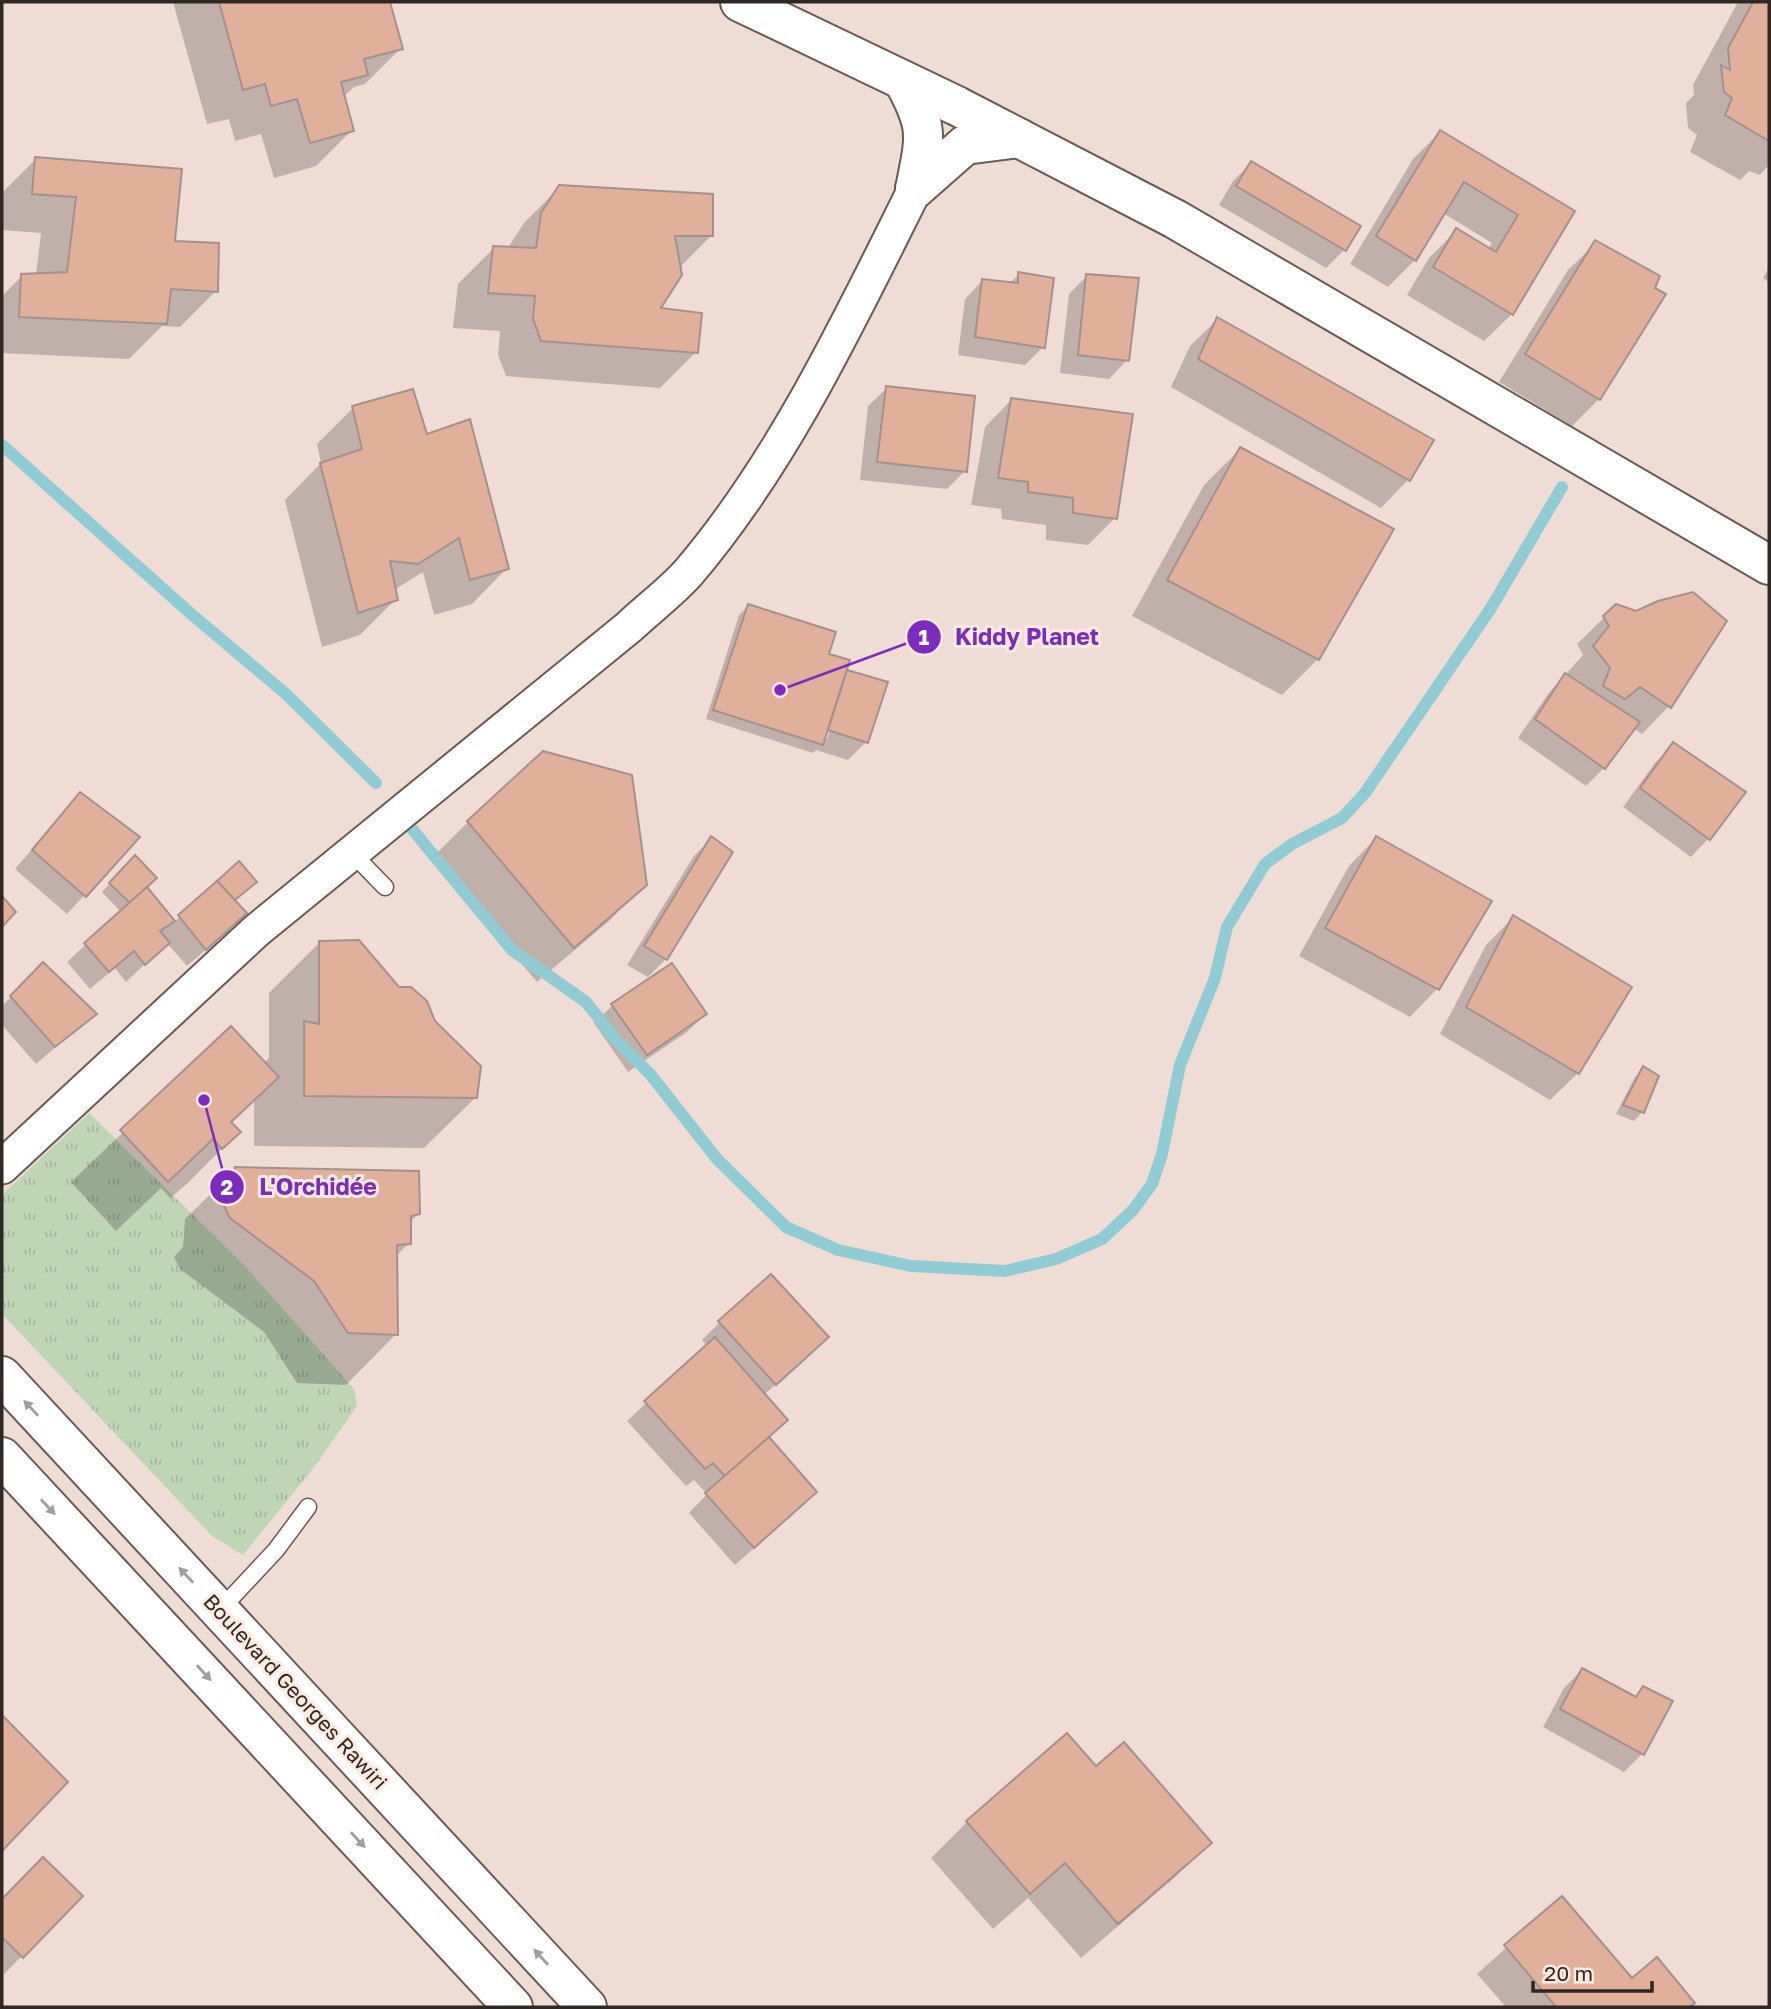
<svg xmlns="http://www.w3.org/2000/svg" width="1771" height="2009" viewBox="0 0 1771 2009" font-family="'Golos Text',sans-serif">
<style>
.grass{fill:url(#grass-tufts)}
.shadow{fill:#0003;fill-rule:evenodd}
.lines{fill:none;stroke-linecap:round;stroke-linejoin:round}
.stream{stroke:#8fccd6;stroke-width:12}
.building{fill:#e0b09a;stroke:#a3928b;stroke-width:2}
.service-casing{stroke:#695a53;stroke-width:19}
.minor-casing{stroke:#695a53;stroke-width:37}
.secondary-casing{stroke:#695a53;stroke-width:42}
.primary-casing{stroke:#695a53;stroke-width:42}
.service{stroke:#fff;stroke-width:16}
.minor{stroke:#fff;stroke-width:33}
.secondary{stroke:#fff;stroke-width:38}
.primary{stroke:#fff;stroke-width:38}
.oneway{fill:#a19e9d}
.labels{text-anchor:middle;stroke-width:6;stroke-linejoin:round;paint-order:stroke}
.street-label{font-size:21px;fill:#2f2825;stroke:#fdebe2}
.leader{fill:none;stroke:#7b2cbf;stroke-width:2.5}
.callout-dot{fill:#7b2cbf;stroke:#fdebe2;stroke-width:2.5}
.mark-label{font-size:21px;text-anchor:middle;font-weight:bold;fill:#fff}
.callout-label{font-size:23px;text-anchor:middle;font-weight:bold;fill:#7b2cbf;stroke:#fdebe2;stroke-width:6;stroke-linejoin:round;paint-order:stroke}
</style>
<defs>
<pattern id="grass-tufts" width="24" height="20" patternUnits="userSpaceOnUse" patternTransform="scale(1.75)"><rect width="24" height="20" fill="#bfd6b5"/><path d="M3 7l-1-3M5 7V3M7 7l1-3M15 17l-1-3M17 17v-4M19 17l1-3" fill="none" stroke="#a4b89c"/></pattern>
</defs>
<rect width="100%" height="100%" fill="#efddd5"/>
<!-- grass -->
<path class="grass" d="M89 1113 244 1265 354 1389 357 1406 315 1466 243 1555 212 1536 2 1314V1195Z"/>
<!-- shadow -->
<g class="shadow">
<path d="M173 2H262V4L388 2 401 48 365 84 354 87 343 97 352 130 316 166 274 178 261 134 235 141 229 119 207 124Z"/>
<path d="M1738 2H1769V165L1760 175 1749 171 1740 180 1690 152 1697 135 1688 128 1686 103 1694 95 1693 85Z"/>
<path d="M1440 132 1573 212 1512 314 1484 341 1407 295 1429 258 1457 230 1488 250 1492 243 1443 213 1415 260 1388 287 1350 264 1413 159Z"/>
<path d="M36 159 173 242 216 291 180 327 162 326 129 359 2 353V296L22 276 36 275 41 233 2 230V193Z"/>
<path d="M1251 163 1344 250 1326 268 1219 205 1233 181Z"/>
<path d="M560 187 712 235 679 268 658 309 696 352 660 388 506 376 498 355 500 331 453 328 458 284 494 248 507 249 524 223Z"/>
<path d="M1596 243 1599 399 1572 426 1499 382 1568 270Z"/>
<path d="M1769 268V282L1763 278Z"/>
<path d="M1019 274 1043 347 1025 365 958 355 965 299 983 280 1009 284Z"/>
<path d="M1087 276 1127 360 1109 379 1060 373 1069 294Z"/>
<path d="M1218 319 1431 440 1408 480 1381 508 1171 387 1190 346Z"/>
<path d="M887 388 965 471 947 489 860 480 868 406Z"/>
<path d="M1012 399 1115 518 1088 545 1046 540V525L1002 519 1001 509 971 505 985 427Z"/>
<path d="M353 408 425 437 507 568 472 604 434 615 423 572 394 590 396 599 360 635 322 647 285 500 321 463 317 444Z"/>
<path d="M1240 449 1318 659 1282 695 1132 616 1204 485Z"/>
<path d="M748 606 826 655 845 671 885 683 866 742 848 760 816 750 813 753 706 719 739 615ZM839 691H842L827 739 824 738Z"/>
<path d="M1616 606 1669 706 1642 734 1633 728 1604 768 1586 786 1518 738 1548 694 1583 655 1577 644Z"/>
<path d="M1673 745 1709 838 1691 857 1623 807 1655 763Z"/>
<path d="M80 794 137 837 67 914 15 869Z"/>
<path d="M468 822 645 884 609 921 537 982 432 858Z"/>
<path d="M712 838 666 959 648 977 627 965 694 856Z"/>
<path d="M1376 838 1490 902 1437 989 1410 1017 1299 956 1349 866Z"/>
<path d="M239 864 255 882 234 901 227 931 187 966 167 943 126 982 115 968 90 989 67 962 121 912 102 892 126 866 174 922Z"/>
<path d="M1514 917 1578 1073 1550 1100 1440 1034 1486 945Z"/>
<path d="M320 942 475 1098 424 1148 254 1146V1100L230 1124 238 1132 188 1183 170 1198 161 1188 116 1231 71 1182 231 1029 264 1063 269 1058V993Z"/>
<path d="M43 965 94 1014 36 1064 2 1025V1006Z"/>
<path d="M613 1005 705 1014 687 1032 628 1072 594 1023Z"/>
<path d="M1644 1069 1642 1112 1634 1121 1616 1114 1635 1077Z"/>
<path d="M236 1169 418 1214 409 1223V1243L395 1257 396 1334 346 1385 297 1383 264 1332 180 1269 174 1257 183 1247 185 1219Z"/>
<path d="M720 1322 808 1355 764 1395 786 1420 768 1438 797 1510 735 1565 689 1513 707 1494 694 1480 686 1486 627 1421 707 1346 702 1340Z"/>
<path d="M1582 1670 1634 1698 1643 1688 1642 1754 1624 1772 1543 1727 1564 1688Z"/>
<path d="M2 1718 65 1782 2 1848Z"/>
<path d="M1096 1769 1210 1842 1174 1878 1081 1958 1028 1898 993 1929 931 1858 967 1822Z"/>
<path d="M43 1860 81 1896 4 1974 2 1901Z"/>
<path d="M1561 1898 1632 1981 1692 2003 1688 2007H1506L1477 1974Z"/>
</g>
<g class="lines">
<!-- stream -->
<g class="stream">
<path d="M2 445 190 613 286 694 376 783"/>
<path d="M412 829 512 950 586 1002 616 1040 650 1074 717 1159 786 1227 838 1250 911 1266 1005 1271 1056 1259 1102 1239 1133 1210 1152 1184 1162 1154 1180 1065 1215 978 1227 927 1265 864 1292 844 1342 818 1365 793 1491 608 1562 487"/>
</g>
</g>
<!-- building -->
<g class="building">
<path d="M219 2H390L403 49 364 59 368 75 341 82 354 131 310 143 297 99 271 106 265 84 243 90Z"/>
<path d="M1753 2H1769V141L1725 115 1732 98 1724 92 1721 65 1730 70 1728 48Z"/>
<path d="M1440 130 1575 211 1513 315 1433 267 1456 228 1496 252 1518 215 1464 182 1416 261 1376 236Z"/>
<path d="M35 157 182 169 175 241 219 243 218 292 171 289 167 324 19 317 21 274 67 272 76 197 32 194Z"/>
<path d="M1251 161 1361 226 1346 251 1236 186Z"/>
<path d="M559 185 713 194V236H675L682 275 661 308 702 313 698 353 541 341 533 319 535 296 488 293 493 246 536 248 541 213Z"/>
<path d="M1595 240 1660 276 1655 288 1666 294 1600 400 1525 354Z"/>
<path d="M1018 272 1054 278 1045 348 975 337 982 279 1018 283Z"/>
<path d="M1086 274 1139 278 1129 361 1078 355Z"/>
<path d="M1217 317 1434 440 1410 481 1198 359Z"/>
<path d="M886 386 975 396 967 472 877 462Z"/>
<path d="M413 389 427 434 470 419 509 569 470 580 459 538 418 564 390 561 398 600 358 613 320 463 362 449 352 406Z"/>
<path d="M1011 398 1133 414 1117 519 1073 513V498L1028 492V482L998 478Z"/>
<path d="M1240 447 1394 529 1319 660 1167 580Z"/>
<path d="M1693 592 1727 621 1671 708 1640 687 1625 699 1603 686 1610 668 1593 646 1609 626 1603 616 1616 604 1636 611 1658 601Z"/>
<path d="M748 604 836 632 829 654 850 660 823 745 713 710Z"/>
<path d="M847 670 888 682 868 743 828 730Z"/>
<path d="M1565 673 1640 722 1605 769 1535 719Z"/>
<path d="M1673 742 1746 792 1710 840 1640 788Z"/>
<path d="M543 751 632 775 647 885 574 948 467 821Z"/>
<path d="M80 792 140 837 86 897 32 850Z"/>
<path d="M711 836 733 852 667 960 644 946Z"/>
<path d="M1376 836 1492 901 1439 990 1325 928Z"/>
<path d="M135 855 157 878 130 903 109 883Z"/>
<path d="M239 861 257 882 235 900 217 881Z"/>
<path d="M217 881 247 913 206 950 178 915Z"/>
<path d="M147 887 175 921 160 931 170 943 145 965 134 951 109 972 84 943Z"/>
<path d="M2 896 16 912 2 927Z"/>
<path d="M1513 915 1632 987 1579 1074 1466 1007Z"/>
<path d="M359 940 399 987H411L427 1001 435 1021 481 1066 477 1098 304 1096V1021L319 1024V941Z"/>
<path d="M43 962 97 1014 55 1047 10 996Z"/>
<path d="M672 963 707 1014 647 1055 611 1004Z"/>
<path d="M231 1026 279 1077 231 1122 241 1132 222 1149 213 1139 168 1182 120 1130Z"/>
<path d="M1643 1066 1659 1076 1644 1113 1623 1105Z"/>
<path d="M235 1167 419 1171 420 1214 411 1216V1244L397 1245 398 1335 348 1333 314 1281 230 1218 223 1204 233 1201Z"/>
<path d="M771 1274 829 1337 776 1385 718 1321Z"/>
<path d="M715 1337 788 1420 725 1476 713 1463 705 1469 644 1401Z"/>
<path d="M769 1437 817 1492 754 1548 705 1493Z"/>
<path d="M1582 1668 1636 1697 1643 1686 1673 1701 1644 1755 1560 1709Z"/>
<path d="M2 1715 68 1782 2 1851Z"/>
<path d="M1067 1733 1096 1766 1124 1742 1212 1843 1118 1924 1065 1863 1030 1894 966 1821Z"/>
<path d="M43 1857 83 1896 23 1958 2 1937V1899Z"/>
<path d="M1562 1896 1632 1978 1657 1957 1695 2003 1689 2007H1556L1504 1945Z"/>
</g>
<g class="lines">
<defs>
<g id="service">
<path d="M351 852 385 887"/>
<path d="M219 1611 276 1550 308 1507"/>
</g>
<path id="minor" d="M2 1167 256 931 629 627C648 609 671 592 688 573 783 462 850 319 915 189"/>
<g id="secondary">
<path d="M740 2 957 106 1175 219 1769 565"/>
<path d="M904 82C930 129 925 138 915 189"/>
<path d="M915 189 965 145 1019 138"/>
</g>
<g id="primary">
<path d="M2 1376 587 2007"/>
<path d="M2 1457 513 2007"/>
</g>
</defs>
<!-- service casing -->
<use href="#service" class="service-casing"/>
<!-- minor casing -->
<use href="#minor" class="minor-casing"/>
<!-- secondary casing -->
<use href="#secondary" class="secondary-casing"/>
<!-- primary casing -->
<use href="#primary" class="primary-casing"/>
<!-- service -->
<use href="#service" class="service"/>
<!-- minor -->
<use href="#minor" class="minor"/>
<!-- secondary -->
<use href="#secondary" class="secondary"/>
<!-- primary -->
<use href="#primary" class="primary"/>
</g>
<!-- one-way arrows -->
<defs><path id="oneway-solid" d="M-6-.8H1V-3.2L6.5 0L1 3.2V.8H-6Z" transform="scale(1.75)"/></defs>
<g class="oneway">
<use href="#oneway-solid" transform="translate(31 1408) rotate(-133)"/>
<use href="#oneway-solid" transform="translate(48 1507) rotate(47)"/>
<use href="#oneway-solid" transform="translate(186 1575) rotate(-133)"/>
<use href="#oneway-solid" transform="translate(204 1673) rotate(47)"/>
<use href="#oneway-solid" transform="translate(358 1840) rotate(47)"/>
<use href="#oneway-solid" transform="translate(541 1957) rotate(-132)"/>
</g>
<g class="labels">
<!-- street labels -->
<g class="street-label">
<text transform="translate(295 1692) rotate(47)" y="7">Boulevard Georges Rawiri</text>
</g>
</g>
<!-- callouts -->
<path class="leader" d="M780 690L924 637M204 1100L227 1187"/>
<g class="callout-dot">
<circle cx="780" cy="690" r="7"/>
<circle cx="204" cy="1100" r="7"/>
<circle cx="924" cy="637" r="18"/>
<circle cx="227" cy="1187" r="18"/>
</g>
<g class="mark-label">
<text x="924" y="645">1</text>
<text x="227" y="1195">2</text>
</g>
<g class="callout-label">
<text x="1027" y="645">Kiddy Planet</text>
<text x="318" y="1195">L'Orchidée</text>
</g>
<!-- border -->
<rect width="1771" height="2009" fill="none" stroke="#2f2825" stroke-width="7"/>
<!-- scale -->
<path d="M1533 1981v10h119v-10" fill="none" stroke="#2f2825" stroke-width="3.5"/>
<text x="1544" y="1981" font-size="21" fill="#2f2825" stroke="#fdebe2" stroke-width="5" paint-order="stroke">20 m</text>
</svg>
